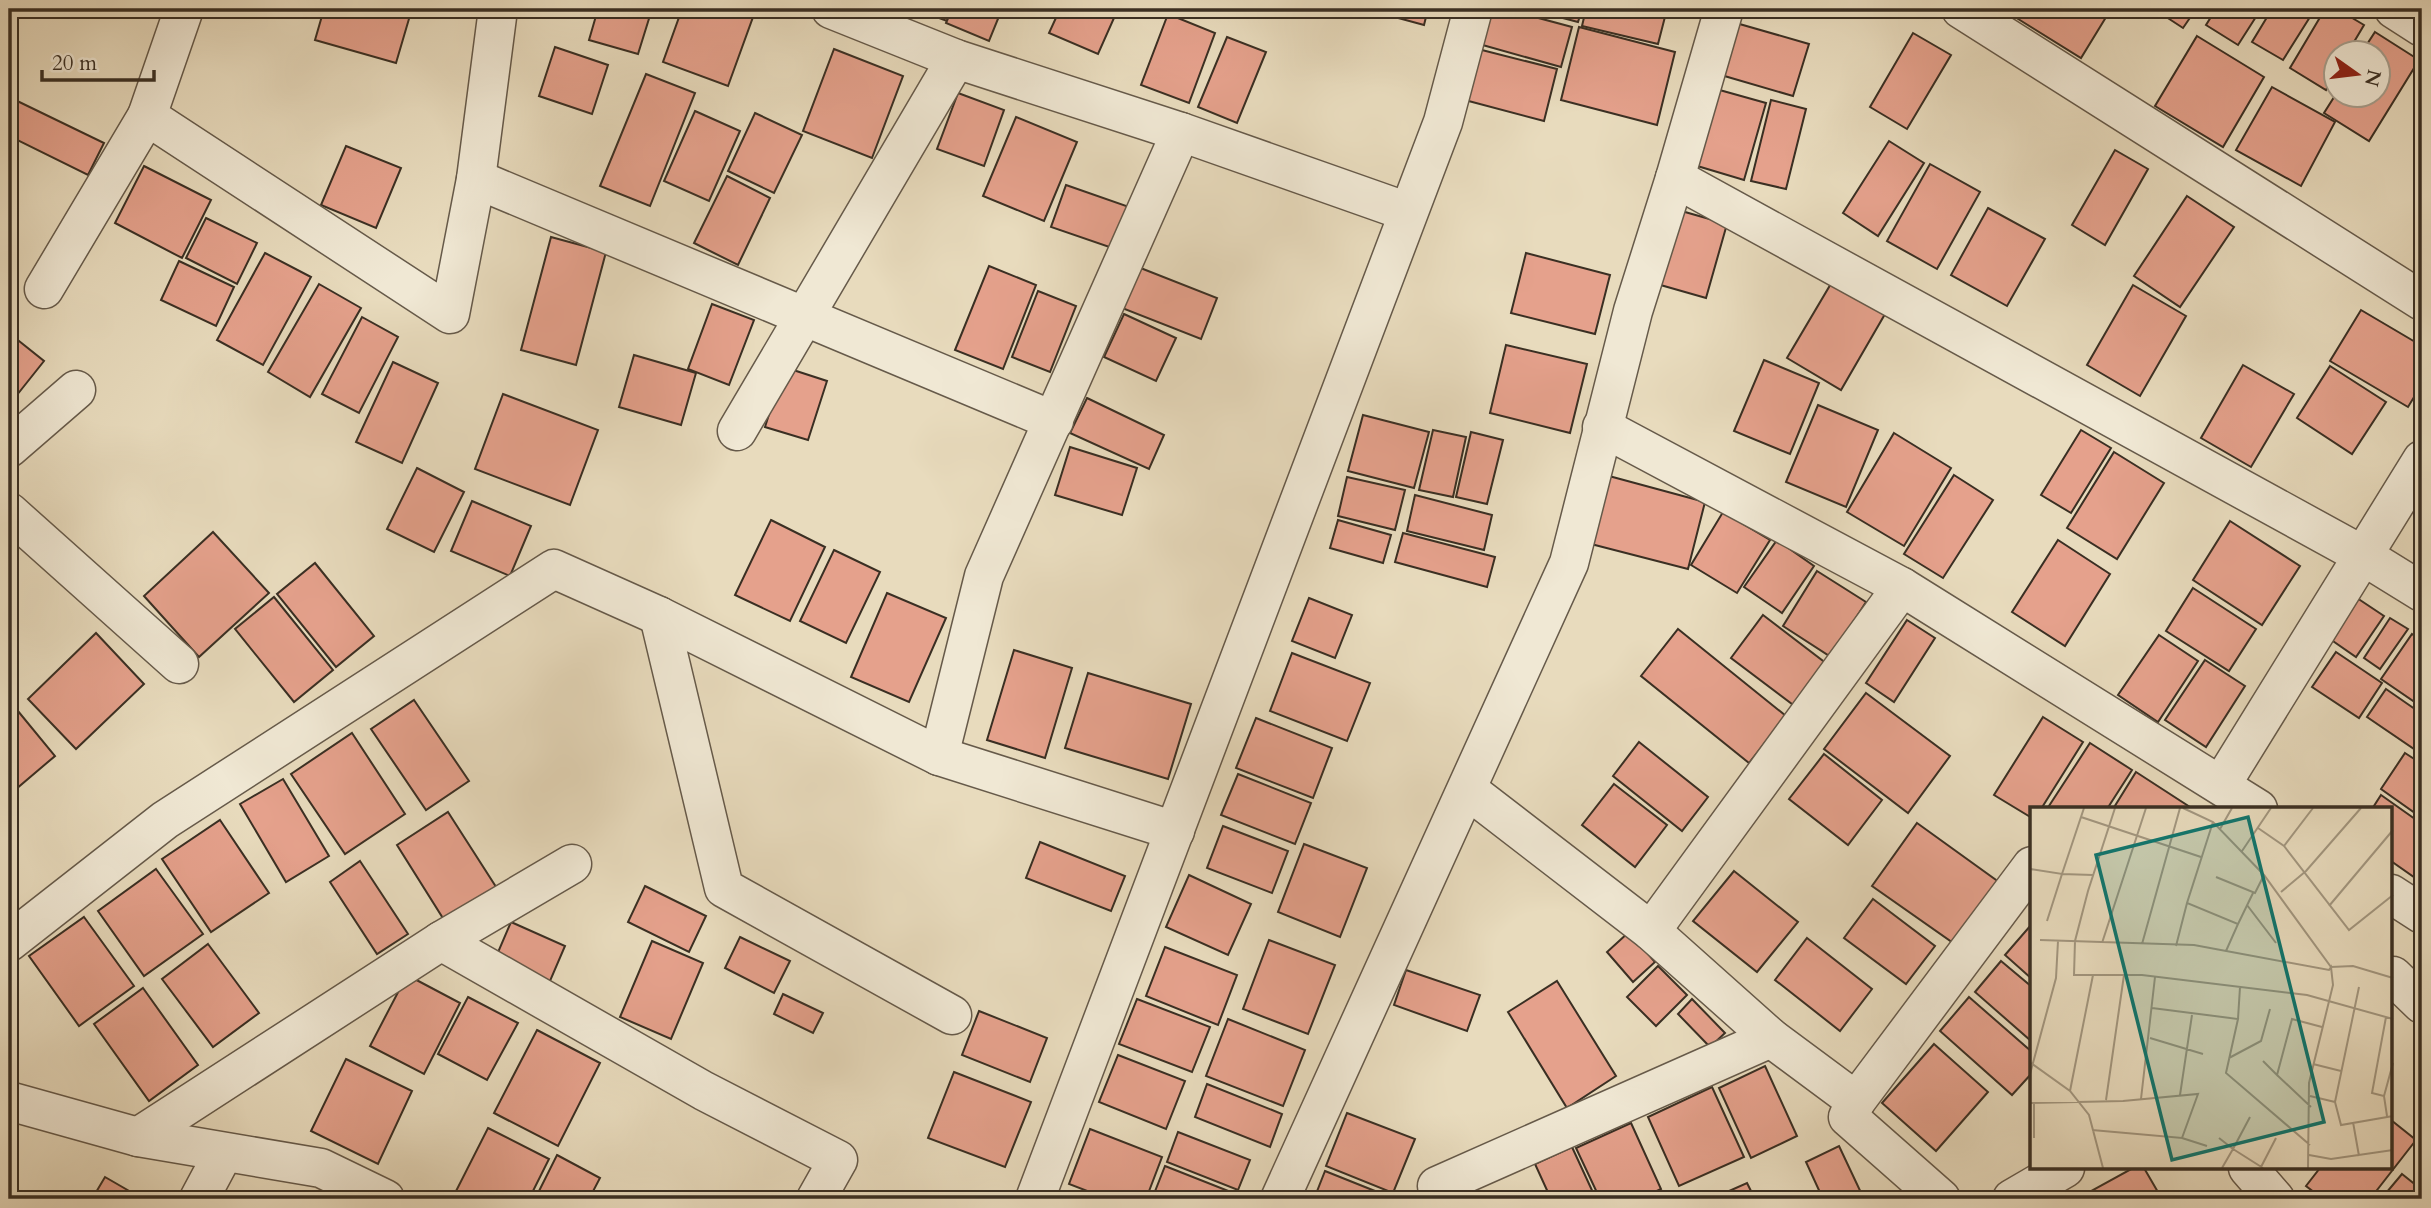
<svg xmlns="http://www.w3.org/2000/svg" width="2431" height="1208" viewBox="0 0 2431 1208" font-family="Cardo,serif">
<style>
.building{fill:#e5a18c;stroke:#3a2f23;stroke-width:2}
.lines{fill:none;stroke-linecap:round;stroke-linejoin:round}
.minor-casing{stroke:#665a4a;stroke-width:41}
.minor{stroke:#f0e8d4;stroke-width:38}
.inset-road{fill:none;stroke:#a2967f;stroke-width:2}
.view{fill:#0f766e;fill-opacity:0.15;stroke:#0f766e;stroke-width:3.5}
.inset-edge{fill:none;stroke:#3a2f23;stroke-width:3.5}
</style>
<rect width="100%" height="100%" fill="#e8dbbd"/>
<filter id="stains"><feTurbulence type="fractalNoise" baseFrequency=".00286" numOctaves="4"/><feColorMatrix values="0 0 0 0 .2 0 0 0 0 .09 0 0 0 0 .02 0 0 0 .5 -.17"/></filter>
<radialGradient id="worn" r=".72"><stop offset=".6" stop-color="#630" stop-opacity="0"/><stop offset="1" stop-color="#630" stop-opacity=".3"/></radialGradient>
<!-- building -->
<g class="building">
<path d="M324 9H401L411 12 396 63 315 40Z"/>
<path d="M598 9H652L638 54 589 40Z"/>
<path d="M682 9H731L753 17 728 86 663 62Z"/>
<path d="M915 9H952L947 21Z"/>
<path d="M952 9H1002L989 41 946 23Z"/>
<path d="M1060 9H1118L1098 54 1049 33Z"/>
<path d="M1365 9H1428L1424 25Z"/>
<path d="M1481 9H1505L1572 27 1561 67 1472 42Z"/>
<path d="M1541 9H1582L1578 22 1540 12Z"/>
<path d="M1586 9H1667L1658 44 1582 26Z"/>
<path d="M2020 9H2111L2081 58 2015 17Z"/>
<path d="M2154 9H2196L2183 28Z"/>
<path d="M2216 9H2261L2238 45 2206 25Z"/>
<path d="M2272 9H2315L2283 60 2252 42Z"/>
<path d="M2325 9H2337L2364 25 2348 52H2336V72L2326 90 2290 68Z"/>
<path d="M1168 14 1215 33 1189 103 1141 85Z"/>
<path d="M1736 23 1809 44 1793 96 1721 75Z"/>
<path d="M1579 27 1675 52 1657 125 1561 100Z"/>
<path d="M2375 32 2419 60 2369 141 2324 113 2336 94H2378V52H2362Z"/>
<path d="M1913 33 1951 55 1907 129 1870 107Z"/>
<path d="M2197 36 2264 77 2223 147 2155 106Z"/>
<path d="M1227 37 1266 52 1237 123 1198 107Z"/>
<path d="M555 47 608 65 592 114 539 96Z"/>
<path d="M1474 48 1557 69 1544 121 1461 99Z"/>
<path d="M834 49 903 76 872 158 803 131Z"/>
<path d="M646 74 695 93 650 206 600 186Z"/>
<path d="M2272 87 2335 122 2301 186 2236 150Z"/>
<path d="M1716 89 1766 103 1744 180 1694 165Z"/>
<path d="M958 93 1004 110 984 166 937 149Z"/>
<path d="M9 97 104 143 88 175 9 136Z"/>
<path d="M1771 100 1806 109 1786 189 1751 181Z"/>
<path d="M695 111 740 131 709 201 664 181Z"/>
<path d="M755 113 802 135 774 193 728 171Z"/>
<path d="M1016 117 1077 142 1044 221 983 196Z"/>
<path d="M1889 141 1924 163 1878 236 1843 213Z"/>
<path d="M346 146 401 168 376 228 321 205Z"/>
<path d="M2115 150 2148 169 2105 245 2072 225Z"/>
<path d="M1930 164 1980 192 1937 269 1887 241Z"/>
<path d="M144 166 211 200 182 258 115 223Z"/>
<path d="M727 176 770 198 738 265 694 243Z"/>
<path d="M1066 185 1135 209 1121 251 1051 227Z"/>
<path d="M2187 196 2234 227 2180 307 2134 276Z"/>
<path d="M1988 208 2045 239 2007 306 1951 275Z"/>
<path d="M1678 210 1727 224 1706 298 1657 284Z"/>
<path d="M206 218 257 243 237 284 186 258Z"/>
<path d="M551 237 606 252 576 365 521 350Z"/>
<path d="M265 253 311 277 263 365 217 340Z"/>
<path d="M1526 253 1610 275 1595 334 1511 313Z"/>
<path d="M179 261 234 287 216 326 161 300Z"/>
<path d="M989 266 1036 285 1003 369 955 350Z"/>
<path d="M1138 267 1217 298 1201 339 1122 308Z"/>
<path d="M1832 282 1885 314 1841 390 1787 358Z"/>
<path d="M319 284 361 308 310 397 268 372Z"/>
<path d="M2133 285 2186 316 2140 396 2087 365Z"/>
<path d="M1038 291 1076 306 1050 372 1012 357Z"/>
<path d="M712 304 754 320 729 385 688 369Z"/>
<path d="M2361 310 2422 346V384L2408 407 2330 361Z"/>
<path d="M1124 314 1176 338 1156 381 1104 357Z"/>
<path d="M362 317 398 337 359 413 322 394Z"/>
<path d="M9 333 44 361 9 405Z"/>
<path d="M1506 345 1587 364 1570 433 1490 413Z"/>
<path d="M634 355 696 373 681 425 619 407Z"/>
<path d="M1764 360 1819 383 1790 454 1734 431Z"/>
<path d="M393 362 438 383 402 463 356 442Z"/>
<path d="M2243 365 2294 394 2251 467 2201 438Z"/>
<path d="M2330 366 2386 402 2352 454 2297 418Z"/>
<path d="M784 367 827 381 808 440 765 427Z"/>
<path d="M503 394 598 430 570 505 475 469Z"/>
<path d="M1087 398 1164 435 1149 469 1070 433Z"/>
<path d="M1818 405 1878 430 1846 507 1786 482Z"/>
<path d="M1363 415 1429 432 1414 488 1348 471Z"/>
<path d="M1433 430 1466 437 1453 497 1419 490Z"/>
<path d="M2081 430 2111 448 2071 513 2041 495Z"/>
<path d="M1471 432 1503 440 1487 504 1456 497Z"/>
<path d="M1894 433 1951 468 1904 546 1847 512Z"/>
<path d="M1070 447 1137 468 1122 515 1055 495Z"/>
<path d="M2114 452 2164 483 2117 559 2067 528Z"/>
<path d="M417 468 464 492 434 552 387 529Z"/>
<path d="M1954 475 1993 500 1943 578 1904 554Z"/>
<path d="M1609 476 1705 502 1688 569 1591 544Z"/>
<path d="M1347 477 1405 490 1395 530 1338 516Z"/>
<path d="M1415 495 1492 515 1484 550 1407 531Z"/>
<path d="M472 501 531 526 510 576 451 551Z"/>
<path d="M1723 512 1770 540 1737 593 1691 565Z"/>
<path d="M771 520 825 547 790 621 735 595Z"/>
<path d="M1338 520 1391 535 1383 563 1330 548Z"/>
<path d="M2230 521 2300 566 2262 625 2193 580Z"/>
<path d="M213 532 269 593 199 657 144 596Z"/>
<path d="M1403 533 1495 557 1487 587 1395 562Z"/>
<path d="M1777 540 1814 566 1782 613 1744 587Z"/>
<path d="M2058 540 2110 574 2065 646 2012 612Z"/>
<path d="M834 550 880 572 846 643 800 621Z"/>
<path d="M315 563 374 636 336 667 277 594Z"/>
<path d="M1817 571 1866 602 1831 657 1783 626Z"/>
<path d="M2193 588 2256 629 2229 671 2166 631Z"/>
<path d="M887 593 946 618 909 702 851 677Z"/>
<path d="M274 597 333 670 294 702 235 629Z"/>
<path d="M1309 598 1352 615 1335 658 1292 641Z"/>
<path d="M2357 598 2384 616 2356 657 2330 639Z"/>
<path d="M1763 615 1827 664 1796 707 1731 658Z"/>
<path d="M2390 618 2408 629 2380 669 2364 658Z"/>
<path d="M1907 620 1935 638 1894 702 1866 683Z"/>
<path d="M1678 629 1786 716 1749 763 1641 676Z"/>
<path d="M96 633 144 684 76 749 28 699Z"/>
<path d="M2412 634 2422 641V707L2381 679Z"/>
<path d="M2159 635 2198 661 2158 722 2118 695Z"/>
<path d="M1014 650 1072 668 1045 758 987 740Z"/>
<path d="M2336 652 2382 683 2359 718 2312 687Z"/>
<path d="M1292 653 1370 683 1347 741 1270 711Z"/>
<path d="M2205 660 2245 686 2206 747 2165 720Z"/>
<path d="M1088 673 1191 704 1168 779 1065 748Z"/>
<path d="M2386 689 2422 714V743L2417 751 2367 717Z"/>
<path d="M1866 693 1950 756 1908 813 1824 749Z"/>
<path d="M414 700 469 781 426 810 371 729Z"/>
<path d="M13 705 55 756 9 795V708Z"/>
<path d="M2043 717 2083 742 2041 809H2032V818L1994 795Z"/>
<path d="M1256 718 1332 748 1313 798 1236 768Z"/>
<path d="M352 733 405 814 345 854 291 774Z"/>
<path d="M1639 742 1708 797 1682 831 1613 776Z"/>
<path d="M2090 743 2132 770 2107 809H2047Z"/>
<path d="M2405 753 2422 764V818L2381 789Z"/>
<path d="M1824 754 1882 800 1848 845 1789 799Z"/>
<path d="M2136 772 2193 809H2113Z"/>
<path d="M1238 774 1311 803 1295 844 1221 815Z"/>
<path d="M283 779 329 856 286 882 240 804Z"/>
<path d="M1614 784 1667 825 1635 867 1582 825Z"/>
<path d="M2381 795 2422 824 2421 882 2391 861V809H2372Z"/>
<path d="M448 812 498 890 446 923 397 845Z"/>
<path d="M220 820 269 893 211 932 162 859Z"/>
<path d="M1917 823 2003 885 1959 947 1872 886Z"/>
<path d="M1223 826 1288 851 1272 893 1207 868Z"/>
<path d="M1040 842 1125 876 1111 911 1026 878Z"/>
<path d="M1304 844 1367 868 1340 937 1278 912Z"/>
<path d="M360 861 408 934 377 954 330 882Z"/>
<path d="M156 869 203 934 144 976 98 911Z"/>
<path d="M1734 871 1798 922 1757 972 1693 921Z"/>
<path d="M1189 875 1251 904 1228 955 1166 927Z"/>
<path d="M645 886 706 916 689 952 628 922Z"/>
<path d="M1873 899 1935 946 1906 984 1844 938Z"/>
<path d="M84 917 134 986 79 1026 29 956Z"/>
<path d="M511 922 565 946 547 988 493 964Z"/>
<path d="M2031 925 2032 926V979L2005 955Z"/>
<path d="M1629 932 1655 962 1633 982 1607 952Z"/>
<path d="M740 937 790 961 774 993 725 968Z"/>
<path d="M1807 938 1872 989 1840 1031 1775 980Z"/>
<path d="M1269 940 1335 965 1308 1034 1243 1009Z"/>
<path d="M652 941 703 963 671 1039 620 1017Z"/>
<path d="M208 944 259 1013 213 1047 162 979Z"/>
<path d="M1165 947 1237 975 1218 1025 1146 996Z"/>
<path d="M2001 961 2032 987 2030 1040 1975 992Z"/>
<path d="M1658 966 1687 995 1656 1026 1627 997Z"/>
<path d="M1406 970 1480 995 1467 1031 1394 1005Z"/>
<path d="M407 975 460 1003 424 1074 370 1046Z"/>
<path d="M1557 981 1616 1076 1567 1108 1508 1012Z"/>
<path d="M143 988 198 1065 149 1101 94 1024Z"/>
<path d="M783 994 823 1013 813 1033 774 1014Z"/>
<path d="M468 997 518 1023 487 1080 438 1054Z"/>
<path d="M1969 997 2032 1052V1073L2012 1095 1940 1031Z"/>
<path d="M1137 999 1210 1027 1192 1072 1119 1044Z"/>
<path d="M1692 999 1725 1033 1710 1047 1678 1014Z"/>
<path d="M979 1011 1047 1038 1030 1082 962 1055Z"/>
<path d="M1228 1019 1305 1050 1283 1106 1206 1076Z"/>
<path d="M537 1030 600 1063 558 1146 494 1113Z"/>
<path d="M1934 1044 1988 1092 1936 1151 1882 1103Z"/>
<path d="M1118 1055 1185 1081 1166 1129 1099 1102Z"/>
<path d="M346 1059 412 1091 378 1164 311 1131Z"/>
<path d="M1765 1066 1797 1136 1751 1158 1719 1088Z"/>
<path d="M954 1072 1031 1102 1005 1167 928 1138Z"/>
<path d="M1207 1084 1282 1114 1270 1147 1195 1117Z"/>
<path d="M1712 1087 1744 1157 1679 1186 1648 1117Z"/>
<path d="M1347 1113 1415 1139 1393 1193 1326 1166Z"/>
<path d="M2391 1120 2416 1140 2370 1199H2323L2306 1186 2320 1168H2391Z"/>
<path d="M1631 1123 1661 1189 1640 1199H1600L1576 1148Z"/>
<path d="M488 1128 549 1159 529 1199H452Z"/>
<path d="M1090 1129 1162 1157 1146 1199H1108L1069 1184Z"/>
<path d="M1178 1132 1250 1160 1238 1190 1167 1162Z"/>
<path d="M1839 1146 1864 1199H1823L1806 1162Z"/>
<path d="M1572 1147 1596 1199H1551L1535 1164Z"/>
<path d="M557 1155 600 1178 589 1199H535Z"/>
<path d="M1165 1166 1236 1194 1233 1199H1152Z"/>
<path d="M2133 1168H2144L2162 1199H2096L2091 1191Z"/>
<path d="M1325 1171 1395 1199H1314Z"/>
<path d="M2402 1174 2422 1190V1199H2381Z"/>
<path d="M105 1177 143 1199H92Z"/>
<path d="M1747 1183 1755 1199H1711Z"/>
<path d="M623 1193 635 1199H620Z"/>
</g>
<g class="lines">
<defs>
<g id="minor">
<path d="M184 9 147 116 450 314 476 179 498 9"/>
<path d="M831 9 956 59 1181 132 1408 212"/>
<path d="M1961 9 2422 301"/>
<path d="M2394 9 2422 27"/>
<path d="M1675 178 2362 555 2422 592"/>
<path d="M476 179 1054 421"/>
<path d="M44 289 147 116"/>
<path d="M1602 427 1902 587"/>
<path d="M737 431 956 59"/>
<path d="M9 448 76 390"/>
<path d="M9 512 179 664"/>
<path d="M659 616 724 888 952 1015"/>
<path d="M939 756 1175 831"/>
<path d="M2221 785 2422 460"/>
<path d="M1468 790 1651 931 1902 587 2258 809"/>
<path d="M572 864 441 941 704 1091 838 1160 816 1199"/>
<path d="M2391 894 2422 914"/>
<path d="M1651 931 1771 1038 1856 1101"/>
<path d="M9 942 165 820 554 569 659 616 939 756 984 576 1181 132"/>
<path d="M2393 976 2422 1004"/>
<path d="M9 1101 138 1137 321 1168 385 1199"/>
<path d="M138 1137 441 941"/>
<path d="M2248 1168 2275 1199"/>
<path d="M1437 1186 1771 1038"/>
<path d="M199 1199 223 1154"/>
<path d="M1035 1199 1443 122 1473 9"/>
<path d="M1280 1199 1569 563 1633 311 1675 178 1724 9"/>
<path d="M1941 1199 1848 1117 1856 1101 2032 866"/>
<path d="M2012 1199 2065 1168"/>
</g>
</defs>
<!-- minor casing -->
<use href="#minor" class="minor-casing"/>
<!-- minor -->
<use href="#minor" class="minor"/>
</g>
<!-- overview -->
<g transform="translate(2030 807)">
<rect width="362" height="362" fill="#e8dbbd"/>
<path class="inset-road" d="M85 1 58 84 45 134 44 168H112L277 188 363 212M153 1 183 15 234 68 301 160 323 159 363 171M51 10 171 50M183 15 157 96 208 117 196 144M228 21 254 39 319 123 363 88M190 22 202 1M254 39 283 1M212 44 241 1M0 62 32 67 54 1M186 70 225 86 234 68M251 85 276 64 331 1M217 98 246 136M299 99 363 23M17 114 32 67 63 68M208 117 223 86M10 133 164 138 299 163 301 160 303 178 279 276 278 361M72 136 116 1M112 137 150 1M146 139 157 96M329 180 305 295 311 318 363 309M122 201 208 212 196 266 280 338M356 210 342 286 354 289 357 309M208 212 210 180M120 231 173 247M199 251 231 234 240 202M233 254 247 268 262 212 292 220M1 256 40 284 59 308 73 361M283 257 311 264M0 267 26 171 28 134M247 268 281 300M40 284 63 168M150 288 162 208M280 289 305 295M354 289 363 256M111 292 125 170M76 293 94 168M0 296 93 294 168 287 152 331 62 323M220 310 203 342 233 361M323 315 329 349M4 331V295M152 331 177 339M189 331 203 342 192 361M279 348 301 352 363 343M231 360 246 331"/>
<path class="view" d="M218 10 294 315 142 353 66 48Z"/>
<rect width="362" height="362" class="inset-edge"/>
</g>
<!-- margin -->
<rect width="2431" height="1208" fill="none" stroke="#e8dbbd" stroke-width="35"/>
<rect x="10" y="10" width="2410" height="1187" fill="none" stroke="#3a2f23" stroke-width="3.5"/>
<rect x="18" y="18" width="2396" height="1173" fill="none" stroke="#3a2f23" stroke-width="2"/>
<!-- north arrow -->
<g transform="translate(2357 74) rotate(104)"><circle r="33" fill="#f0e8d4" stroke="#a79e8d" stroke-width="2"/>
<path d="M0-5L12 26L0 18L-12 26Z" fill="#8f2418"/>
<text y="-10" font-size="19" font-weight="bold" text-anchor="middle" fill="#3a2f23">N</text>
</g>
<!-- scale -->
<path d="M42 70v10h112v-10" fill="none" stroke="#3a2f23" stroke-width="3.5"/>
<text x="52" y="70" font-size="21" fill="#3a2f23" stroke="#f0e8d4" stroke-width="5" paint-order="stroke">20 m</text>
<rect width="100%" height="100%" filter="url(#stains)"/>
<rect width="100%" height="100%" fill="url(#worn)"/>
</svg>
